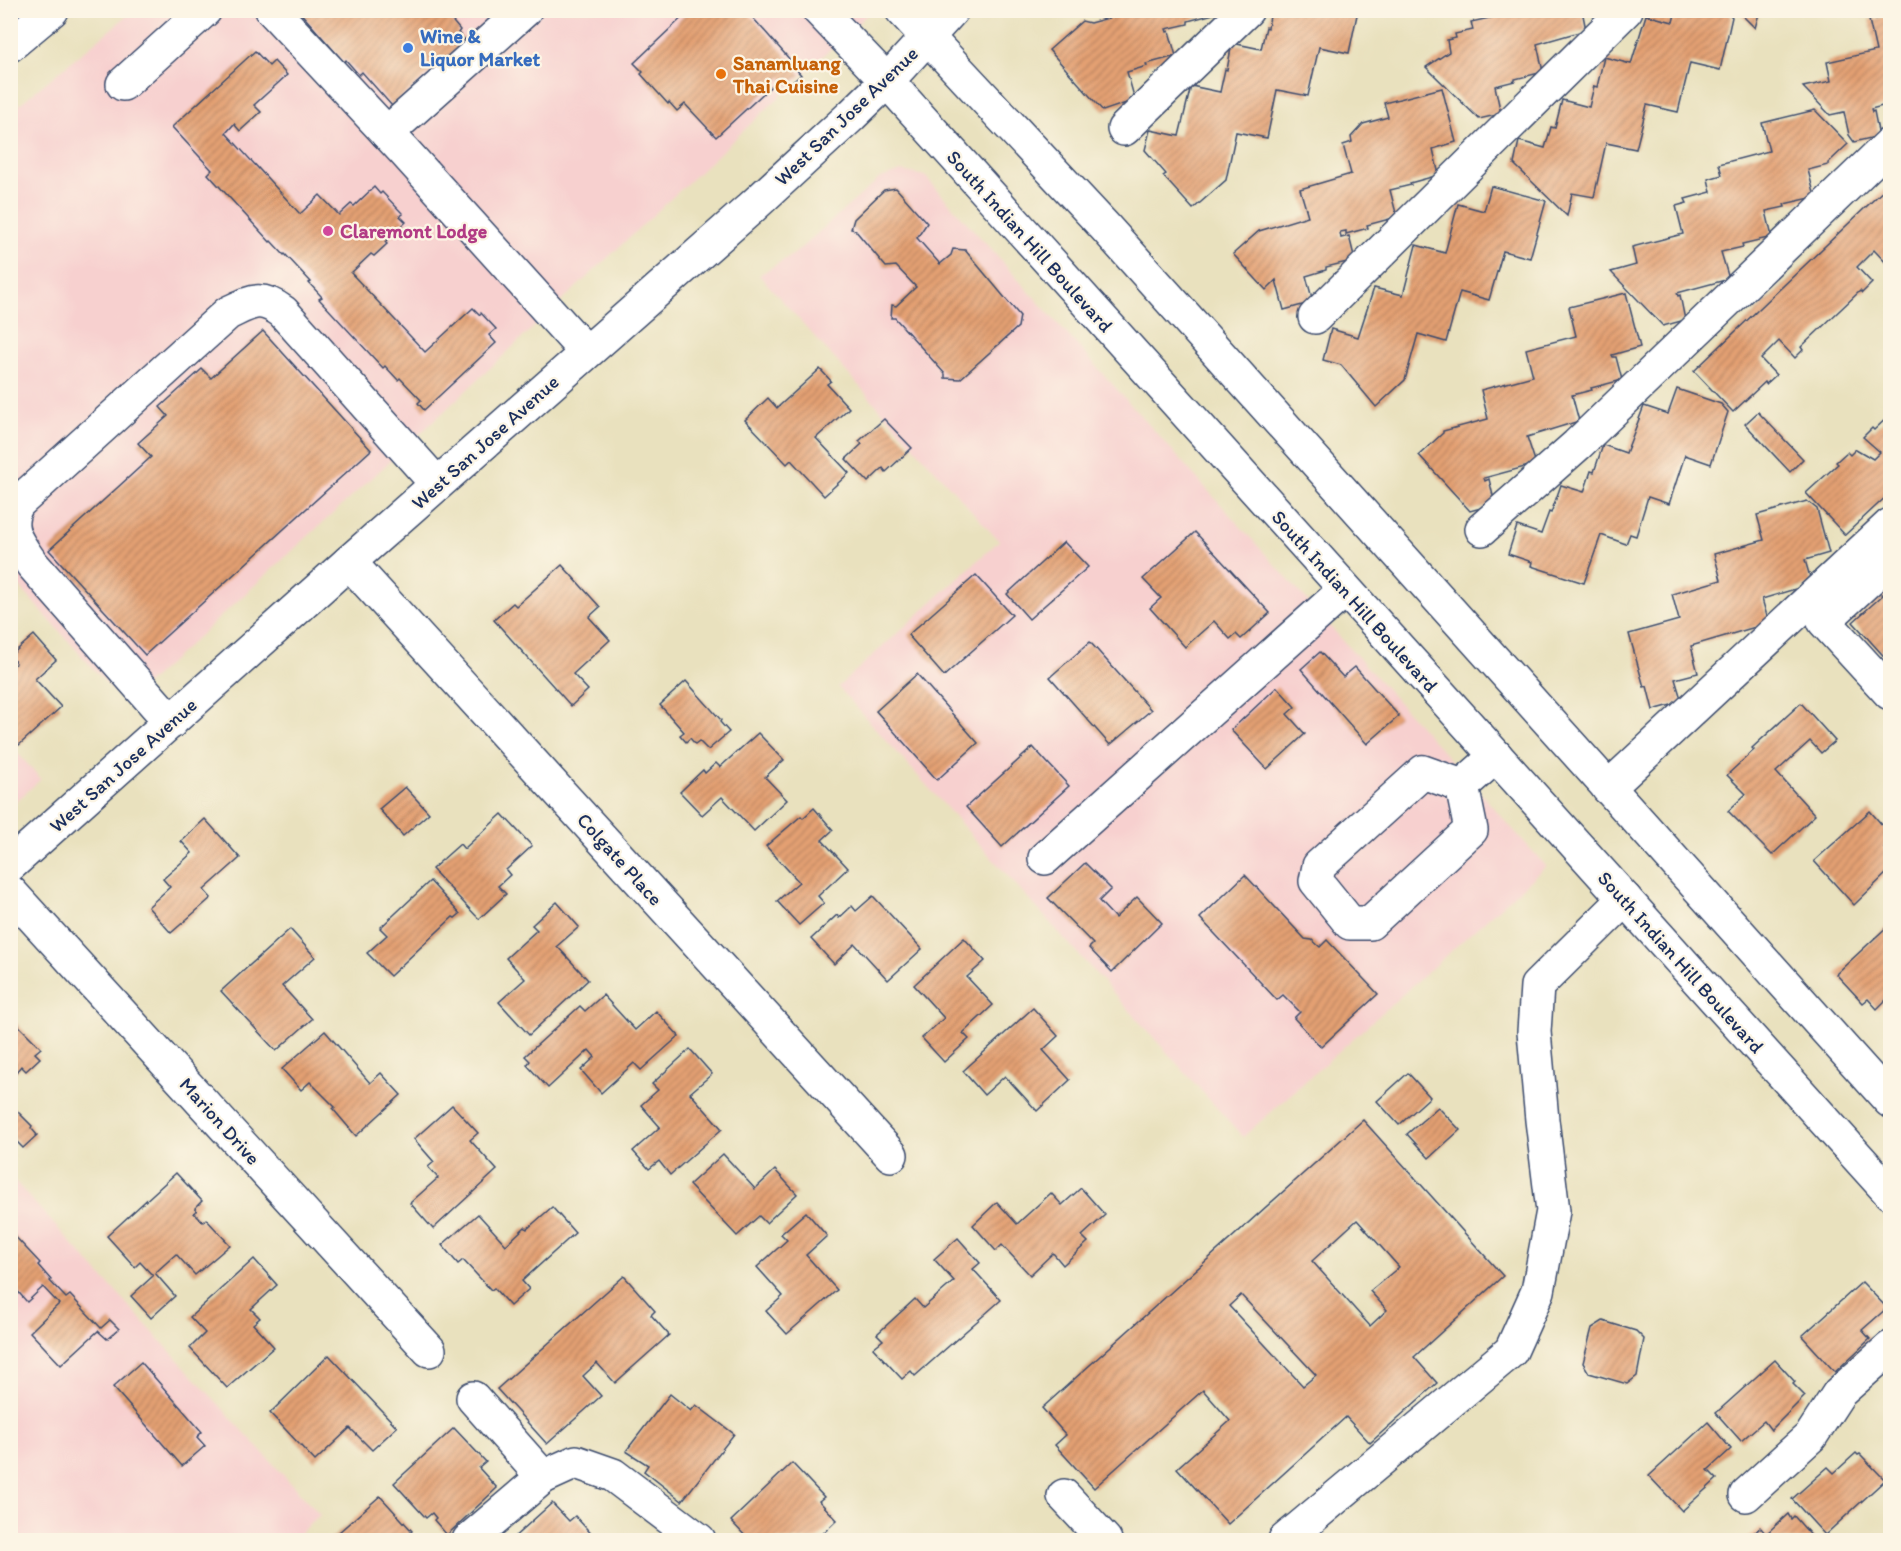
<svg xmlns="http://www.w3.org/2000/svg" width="1901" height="1551" viewBox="0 0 1901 1551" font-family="Itim,sans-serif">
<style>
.built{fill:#f7d0cf}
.building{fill:url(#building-hatch);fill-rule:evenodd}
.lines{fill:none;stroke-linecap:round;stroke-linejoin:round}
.minor-casing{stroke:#3a4a6c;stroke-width:36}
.major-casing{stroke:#3a4a6c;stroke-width:36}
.highway-casing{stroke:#3a4a6c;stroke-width:36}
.minor{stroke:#fff;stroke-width:33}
.major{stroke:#fff;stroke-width:33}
.highway{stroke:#fff;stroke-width:33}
.shop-dot{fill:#3f7fe0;stroke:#fcf5e5;stroke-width:2}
.food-dot{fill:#e8710a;stroke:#fcf5e5;stroke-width:2}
.hotel-dot{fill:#d1479c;stroke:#fcf5e5;stroke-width:2}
.labels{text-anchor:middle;stroke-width:4.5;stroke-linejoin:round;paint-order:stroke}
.shop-label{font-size:20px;font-weight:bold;fill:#366cbe;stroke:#fcf5e5;text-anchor:start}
.food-label{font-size:20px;font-weight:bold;fill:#c56008;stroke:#fcf5e5;text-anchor:start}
.street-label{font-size:20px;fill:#1b2f5e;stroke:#fcf5e5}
.hotel-label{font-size:20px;font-weight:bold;fill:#b23c85;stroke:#fcf5e5;text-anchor:start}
</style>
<defs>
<pattern id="building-hatch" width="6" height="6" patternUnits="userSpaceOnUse" patternTransform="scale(1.5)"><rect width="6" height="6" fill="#e4a072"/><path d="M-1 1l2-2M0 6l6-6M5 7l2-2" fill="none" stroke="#b88361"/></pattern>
</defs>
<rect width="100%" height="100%" fill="#fcf5e5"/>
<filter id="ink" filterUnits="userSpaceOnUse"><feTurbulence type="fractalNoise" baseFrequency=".0167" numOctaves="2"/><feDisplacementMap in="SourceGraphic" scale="12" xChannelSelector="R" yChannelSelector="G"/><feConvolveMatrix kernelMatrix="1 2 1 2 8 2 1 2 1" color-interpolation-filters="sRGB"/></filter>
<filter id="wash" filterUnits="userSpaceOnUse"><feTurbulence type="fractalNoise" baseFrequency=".008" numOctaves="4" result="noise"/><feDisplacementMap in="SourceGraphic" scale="24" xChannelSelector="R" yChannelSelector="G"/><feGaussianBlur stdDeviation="1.35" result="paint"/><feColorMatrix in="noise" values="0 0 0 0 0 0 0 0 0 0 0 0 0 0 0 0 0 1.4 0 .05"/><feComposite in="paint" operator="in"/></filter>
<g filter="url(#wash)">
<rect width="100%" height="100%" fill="#e9e1be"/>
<!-- built -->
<g class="built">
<path d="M133 11H871L422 432 125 704 11 577 10 112Z"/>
<path d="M902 171 925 176 1546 866 1243 1137 838 687 999 541 759 275 794 254 880 178Z"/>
<path d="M11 746 41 779 11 806H10Z"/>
<path d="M10 1176 320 1515 292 1540H11Z"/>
</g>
<g id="blocks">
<!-- building -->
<g class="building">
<path d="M298 10H443L460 30 458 33 465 40 463 42 464 43 392 106 362 72 359 75 346 60 344 62Z"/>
<path d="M690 10H746L792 62 791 63 801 75 789 85 781 77 716 137 685 104 677 111 669 102 668 104 641 74 643 72 634 63Z"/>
<path d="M1126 10H1216L1217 13 1188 21V24L1166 29 1167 32 1169 31 1176 56 1146 64 1147 66 1127 72 1135 100 1103 111 1049 50 1082 21 1090 23 1127 13Z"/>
<path d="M1271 10H1358L1349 53 1319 47 1308 96 1277 90 1267 138 1236 132 1226 180 1193 209 1163 176 1166 174 1145 150 1150 130 1179 136 1191 86 1220 92 1225 69 1227 70 1232 43 1261 49 1266 27 1268 28Z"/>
<path d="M1492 10H1582L1586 30 1537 44 1543 72 1515 79V81L1495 86 1501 114 1479 119 1426 67 1449 52 1447 40 1456 38 1455 34 1473 30 1471 22 1494 17Z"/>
<path d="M1676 10H1726L1732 17 1720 70 1690 63 1678 112 1647 105 1636 149 1606 143 1594 197 1572 193 1567 216 1514 164 1519 141 1545 148 1551 127 1555 128 1562 100 1589 107 1594 86 1597 87 1604 57 1631 64 1646 15 1673 22Z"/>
<path d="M1737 10H1760L1755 28Z"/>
<path d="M1890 16V104L1871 109 1872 112 1874 111 1879 136 1854 142 1849 135 1844 112 1830 115 1803 87 1831 81 1827 62 1876 51 1869 20Z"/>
<path d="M255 51 269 66 274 61 287 75 254 105 261 112 240 131 234 124 226 133 300 214 320 195 339 215 351 204 354 206 374 187 380 194 382 192 403 214 400 216 406 222 385 242 387 244 374 256 371 254 351 273 425 352 473 308 480 315 481 313 496 329 489 335 496 343 424 410 418 403 421 400 400 378 398 380 385 366 383 368 319 299 322 297 309 283 311 282 285 254 284 255 271 241 270 242 208 174 212 170 172 127Z"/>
<path d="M1442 88 1456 142 1433 149 1439 175 1410 183 1411 185 1390 190 1397 217 1367 225 1368 228 1346 234V231L1340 232 1341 238 1349 236 1355 260 1326 267V270L1306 276 1313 302 1284 310 1276 280 1266 290 1233 254 1259 231 1308 216 1300 189 1351 174 1343 145 1352 142 1351 137 1363 124 1388 117 1384 103Z"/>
<path d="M1815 110 1848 144 1828 163V165L1808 170 1815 197 1784 204 1785 207 1766 211 1772 237 1742 244 1743 247 1721 252 1729 279 1677 293 1678 296 1680 295 1685 320 1663 326 1611 272 1636 265 1632 247 1683 234 1676 206 1687 203 1685 199 1711 192 1708 179 1722 175 1719 164 1769 151 1762 123Z"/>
<path d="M1889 185 1890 187V267L1874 250 1857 267 1872 283 1862 293 1860 291 1801 347 1803 350 1795 358 1779 341 1761 359 1776 375 1766 384 1765 382 1733 412 1694 371Z"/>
<path d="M1491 186 1546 201 1530 258 1503 251 1489 300 1460 292 1446 342 1418 334 1405 380 1376 407 1341 365 1323 360 1331 329 1358 337 1374 288 1403 295 1416 245 1445 253 1458 204 1484 211Z"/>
<path d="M896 188 927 223 917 238 940 264 951 255 953 249 965 250 1020 316 1018 327 960 379 945 378V374L895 318H891L892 305 896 306 916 287 896 266 886 267 855 230 851 229 854 219 884 190Z"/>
<path d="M1626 293 1640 347 1612 355 1613 357H1616L1622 380 1591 388 1592 390 1572 395 1579 421 1527 437 1536 464 1484 478 1485 481 1489 479 1495 504 1470 511 1419 455 1443 433V431L1488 419 1481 390 1533 376 1526 349 1576 336 1569 307Z"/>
<path d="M263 331 371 450 145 655 49 550 151 457 138 443 168 416 160 407 202 369 211 378Z"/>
<path d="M820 369 831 381 827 384 849 408 816 438 849 473 824 496 791 460 787 464 745 420 768 398 777 408Z"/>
<path d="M1677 389 1721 404 1728 412 1711 464 1685 455 1669 504 1648 497 1636 536 1630 534 1626 544 1601 535 1584 583 1531 566 1532 562 1508 554 1517 526 1541 534 1549 512 1551 513 1561 485 1584 492 1591 471 1594 472 1603 445 1626 453 1644 406 1668 414Z"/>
<path d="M1758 412 1803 459 1790 472 1745 424Z"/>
<path d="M1890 415V493L1845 535 1806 493 1838 464 1836 462 1847 452 1850 455 1856 449 1873 459 1880 452 1863 437 1872 428 1874 430Z"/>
<path d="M884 419 912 448 886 472 883 468 868 482 846 459 862 444 859 441Z"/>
<path d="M1807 501 1817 509 1829 553 1805 560 1812 584 1762 599 1769 623 1691 646 1698 673 1675 679 1682 702 1653 710 1647 686 1644 687 1629 634 1679 620 1672 594 1721 580 1714 554 1764 540 1757 515Z"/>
<path d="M1195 532 1270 613 1241 639 1236 634 1230 639 1214 621 1185 647 1150 608 1161 598 1143 579Z"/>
<path d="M1064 542 1088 567 1029 619 1007 594Z"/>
<path d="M562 565 600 607 589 617 610 640 573 674 588 690 571 706 494 620 513 603 516 606Z"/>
<path d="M976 575 1012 615 944 676 908 635Z"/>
<path d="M1890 579V663L1853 622 1883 595 1876 587Z"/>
<path d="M34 635 56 660 35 679 61 707 19 745 10 735V668L16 663 10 656Z"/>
<path d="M1090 642 1151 710 1110 745 1050 677Z"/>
<path d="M1320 652 1343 677 1355 667 1399 716 1367 744 1301 669Z"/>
<path d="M917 674 978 743 937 780 876 711Z"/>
<path d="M686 681 721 720 720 722 729 732 708 750 699 741 695 744 690 738 686 742 680 735 684 732 660 705Z"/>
<path d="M1277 687 1295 707 1287 714 1305 734 1267 769 1231 730Z"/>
<path d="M1801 703 1835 741 1821 753 1810 741 1776 772 1815 815 1772 855 1728 811 1746 794 1727 775 1754 750 1752 748Z"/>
<path d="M758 733 784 760 765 777 787 800 754 831 722 797 702 815 680 792 703 770 705 773 716 763 720 767Z"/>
<path d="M1033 747 1069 786 1002 847 966 807Z"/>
<path d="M405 787 429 813 403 836 379 809Z"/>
<path d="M814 808 833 830 822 840 848 868 818 896 824 903 799 925 777 901 799 882 766 846 801 816 803 818Z"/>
<path d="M1870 811 1890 834V843L1884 848 1890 855V870L1854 905 1814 861Z"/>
<path d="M502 814 532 846 506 870 510 875 498 886 506 894 479 919 432 869 460 844 464 849Z"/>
<path d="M205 819 240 858 204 890 211 898 171 933 148 907 170 887 163 879 192 853 181 841Z"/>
<path d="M1085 863 1111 889 1099 901 1115 918 1137 897 1162 923 1112 972 1089 948 1093 944 1048 898Z"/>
<path d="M1245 875 1305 939 1312 940 1320 947 1327 940 1378 994 1321 1047 1294 1018 1300 1012 1283 995 1277 1000 1200 918Z"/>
<path d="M430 881 460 914 455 918 453 917 390 976 367 953 387 935 380 928Z"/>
<path d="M873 896 922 949 888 980 855 944 834 964 811 939 837 915 839 918 852 906 856 911Z"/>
<path d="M557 902 579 927 557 946 588 980 529 1035 499 1002 525 979 506 958 537 930 532 925Z"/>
<path d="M1890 924V996L1877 1009 1868 999 1863 1003 1836 974Z"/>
<path d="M290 929 315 957 282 986 312 1019 276 1051 221 991Z"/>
<path d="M964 938 985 961 967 977 993 1005 963 1033 969 1039 944 1062 922 1038 944 1018 914 985Z"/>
<path d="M603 995 635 1030 656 1011 679 1036 641 1070 634 1063 601 1093 581 1070 595 1057 589 1050 548 1088 527 1065 530 1061 525 1056 580 1006 585 1011Z"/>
<path d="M1033 1008 1058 1036 1043 1050 1070 1080 1037 1111 1005 1076 984 1095 963 1071Z"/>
<path d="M13 1020 41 1048 35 1053 40 1058 26 1071 21 1066 16 1072 13 1068 10 1070V1023Z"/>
<path d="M325 1031 370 1083 381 1073 401 1095 356 1136 333 1109 335 1107 310 1082 301 1090 282 1069Z"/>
<path d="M690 1049 712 1074 690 1093 722 1129 670 1175 659 1161 649 1169 633 1151 660 1127 641 1105 658 1090 652 1084Z"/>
<path d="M1408 1073 1430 1097 1399 1125 1377 1101Z"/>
<path d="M10 1104 32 1126 31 1128 37 1135 23 1148 10 1135Z"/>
<path d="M452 1105 478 1133 470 1140 497 1170 433 1229 410 1203 438 1178 428 1167 434 1162 414 1139Z"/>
<path d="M1438 1107 1460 1130 1429 1158 1407 1134Z"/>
<path d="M1363 1120 1503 1276 1414 1357 1437 1383 1370 1443 1346 1417 1228 1524 1177 1468 1230 1421 1203 1390 1094 1488 1055 1445 1066 1435 1042 1408ZM1357 1220 1399 1267 1370 1291 1387 1310 1370 1326 1312 1261ZM1241 1295 1316 1375 1303 1386 1229 1306Z"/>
<path d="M723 1154 755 1189 775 1170 797 1194 766 1223 759 1216 737 1236 689 1185Z"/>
<path d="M176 1173 202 1201 195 1208 197 1211 194 1213 203 1222 206 1219 230 1245 195 1275 176 1254 155 1273 175 1296 151 1318 131 1296 153 1276 140 1262 135 1267 107 1236Z"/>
<path d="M1081 1188 1105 1215 1082 1236 1088 1242 1063 1265 1053 1253 1030 1275 1002 1245 996 1251 973 1225 997 1202 1017 1224 1051 1193 1062 1205Z"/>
<path d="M552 1207 575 1233 522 1281 529 1289 510 1306 494 1288 491 1290 463 1260 458 1264 442 1245 478 1214 506 1245 525 1227 527 1229Z"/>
<path d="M806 1212 827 1236 806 1255 837 1290 787 1334 766 1311 783 1296 757 1267 787 1240 781 1234Z"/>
<path d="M10 1231 40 1263 38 1265 51 1280 50 1281 66 1298 70 1295 101 1328 110 1320 119 1329 107 1339 98 1331 61 1365 30 1332 59 1304 43 1287 27 1302 14 1287 10 1290Z"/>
<path d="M958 1238 980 1263 973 1269 1001 1300 915 1376 911 1371 902 1379 873 1348 883 1340 877 1334 915 1299 923 1308 954 1281 934 1259Z"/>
<path d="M254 1259 277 1285 251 1309 260 1318 253 1324 274 1347 227 1388 190 1348 205 1333 190 1317Z"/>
<path d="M624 1276 655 1311 651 1315 669 1335 615 1383 597 1363 583 1376 601 1396 547 1444 497 1389Z"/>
<path d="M1862 1282 1887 1308 1862 1330 1870 1339 1835 1372 1802 1336Z"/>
<path d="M1603 1321 1636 1331 1644 1339 1637 1376 1627 1384 1589 1373 1583 1363 1592 1328Z"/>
<path d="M329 1355 397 1427 372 1450 350 1428 315 1461 270 1413Z"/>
<path d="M1775 1360 1795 1382 1793 1384 1805 1396 1771 1430 1764 1421 1741 1441 1716 1413Z"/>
<path d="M141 1362 202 1432 197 1437 205 1446 182 1466 113 1387Z"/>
<path d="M670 1394 691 1411 696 1405 734 1434 682 1501 644 1471 648 1465 626 1451Z"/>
<path d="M1708 1422 1731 1449 1708 1470 1717 1479 1682 1511 1649 1476Z"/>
<path d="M454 1428 486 1462 479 1468 497 1488 447 1535 434 1520 436 1518 432 1513 426 1518 394 1483Z"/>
<path d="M1856 1453 1858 1455 1860 1454 1885 1480 1825 1535 1792 1499 1828 1467 1834 1473Z"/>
<path d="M792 1463 824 1497 819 1501 837 1520 816 1540H749L731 1521Z"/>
<path d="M380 1496 412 1531 407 1536 411 1540H330Z"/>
<path d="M552 1503 569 1521 575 1516 597 1540H511Z"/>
<path d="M1788 1514 1791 1519 1794 1516 1815 1540H1746L1760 1527 1766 1534Z"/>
</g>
</g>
</g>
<g filter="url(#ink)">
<use href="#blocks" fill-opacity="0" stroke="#3a4a6c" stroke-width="1.5"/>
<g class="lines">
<defs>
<g id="minor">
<path d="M272 10 403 150 586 352"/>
<path d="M123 84 205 10"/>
<path d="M1124 129 1247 10"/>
<path d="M387 133 525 10"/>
<path d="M1315 317 1626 10"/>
<path d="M1482 529 1577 445 1890 144"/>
<path d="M1890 560 1824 621 1890 693"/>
<path d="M349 562 891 1155"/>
<path d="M171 722 32 564C18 544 3 527 18 503L228 313C252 302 260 295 283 312L437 484"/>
<path d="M1462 786 1471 830 1370 923H1350L1316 881 1319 866 1423 772 1462 786 1496 756"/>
<path d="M1608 788 1890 525"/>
<path d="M1045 858 1345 590"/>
<path d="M10 865 349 562 751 208 852 115 887 81 952 10"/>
<path d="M10 892 429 1350"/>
<path d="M473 1398 543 1477"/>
<path d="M1746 1495 1811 1436 1839 1393 1890 1348"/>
<path d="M1064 1496 1105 1540"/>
<path d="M469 1540 543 1477 576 1462 613 1475 699 1540"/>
<path d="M1285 1540 1511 1351 1538 1291 1553 1211 1542 1120 1534 1032 1537 986 1625 899"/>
</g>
<g id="major">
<path d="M819 10 887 81 1890 1193"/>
<path d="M902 10 1105 227 1890 1101"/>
</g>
<path id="highway" d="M10 45 52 10"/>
</defs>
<!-- minor casing -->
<use href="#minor" class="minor-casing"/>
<!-- major casing -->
<use href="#major" class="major-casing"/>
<!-- highway casing -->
<use href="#highway" class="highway-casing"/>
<!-- minor -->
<use href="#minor" class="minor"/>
<!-- major -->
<use href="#major" class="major"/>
<!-- highway -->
<use href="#highway" class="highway"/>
</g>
</g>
<!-- markers -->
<circle class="shop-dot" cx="408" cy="48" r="6"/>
<circle class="food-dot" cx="721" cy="74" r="6"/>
<circle class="hotel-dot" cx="328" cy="231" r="6"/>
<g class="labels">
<!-- shop labels -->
<g class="shop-label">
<text x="420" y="43">Wine &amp;<tspan x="420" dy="23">Liquor Market</tspan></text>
</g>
<!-- food labels -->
<g class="food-label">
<text x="733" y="70">Sanamluang<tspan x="733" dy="23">Thai Cuisine</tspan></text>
</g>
<!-- street labels -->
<g class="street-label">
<text transform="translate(846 116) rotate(-44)" y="7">West San Jose Avenue</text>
<text transform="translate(1030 241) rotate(48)" y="7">South Indian Hill Boulevard</text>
<text transform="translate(485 442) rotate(-42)" y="7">West San Jose Avenue</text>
<text transform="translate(1355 601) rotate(48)" y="7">South Indian Hill Boulevard</text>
<text transform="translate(123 765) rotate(-42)" y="7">West San Jose Avenue</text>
<text transform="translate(620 859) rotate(48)" y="7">Colgate Place</text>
<text transform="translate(1681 962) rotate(48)" y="7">South Indian Hill Boulevard</text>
<text transform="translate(220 1121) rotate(48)" y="7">Marion Drive</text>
</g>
<!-- hotel labels -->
<g class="hotel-label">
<text x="340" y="238">Claremont Lodge</text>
</g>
</g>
<!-- margin -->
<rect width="1901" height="1551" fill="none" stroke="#fcf5e5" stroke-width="36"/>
</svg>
